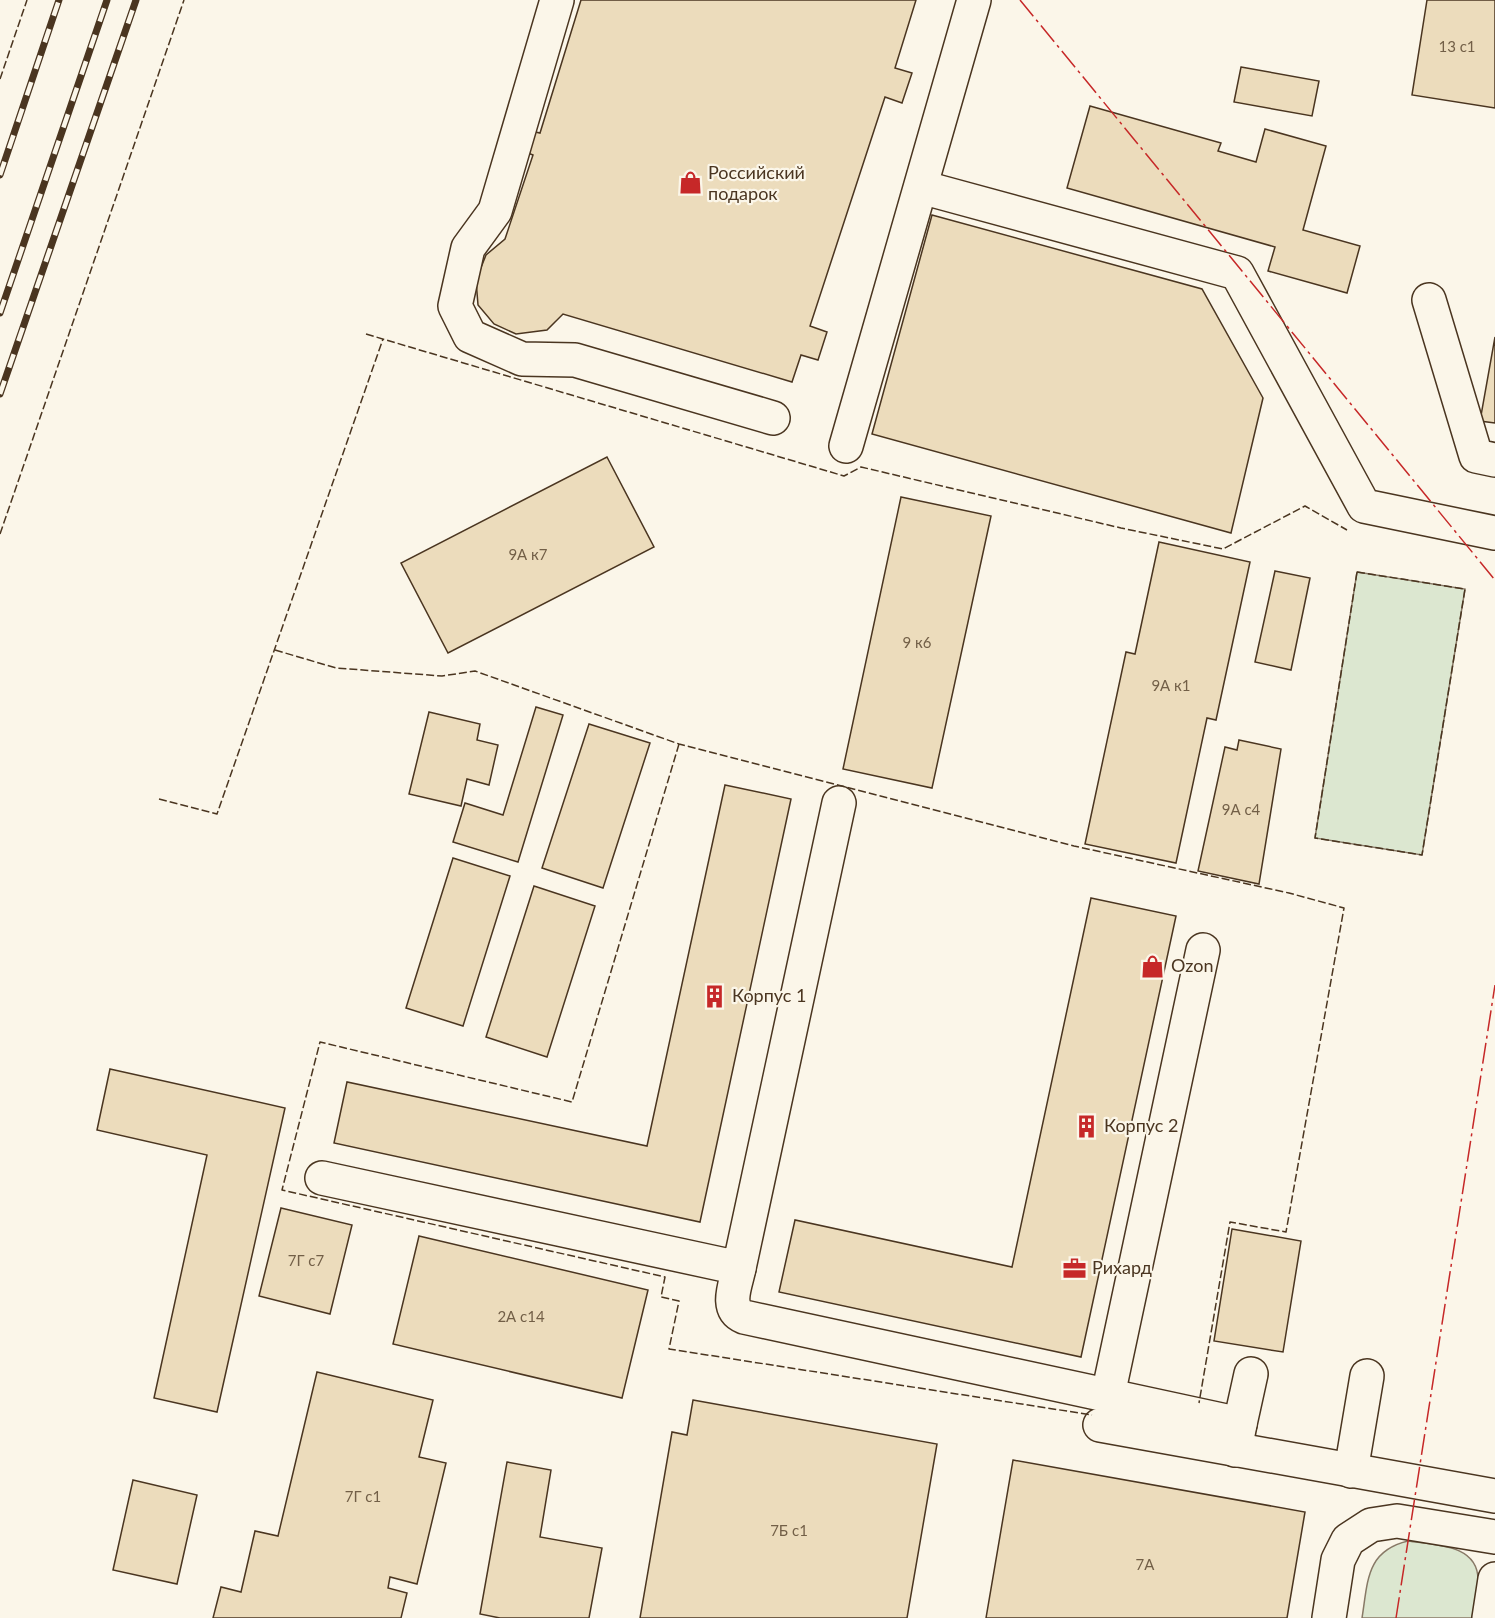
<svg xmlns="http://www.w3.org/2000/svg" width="1495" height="1618" viewBox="0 0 1495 1618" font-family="Lato,sans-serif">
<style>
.green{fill:#dce7d0;stroke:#887966;stroke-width:1.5}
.building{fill:#ecdcbc;stroke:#4a3520;stroke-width:1.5}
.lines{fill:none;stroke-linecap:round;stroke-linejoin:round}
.minor-casing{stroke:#4a3520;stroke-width:36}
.minor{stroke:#fbf6e9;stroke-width:33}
.rail-casing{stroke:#4a3520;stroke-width:7}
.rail{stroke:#fbf6e9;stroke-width:4.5;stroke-dasharray:14;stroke-linecap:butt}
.fence{stroke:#4a3520;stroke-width:1.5;stroke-dasharray:8 3;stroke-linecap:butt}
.power{stroke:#c62828;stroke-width:1.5;stroke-dasharray:21 4.5 3 4.5;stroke-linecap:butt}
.labels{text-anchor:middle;stroke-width:4.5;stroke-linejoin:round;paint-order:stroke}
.number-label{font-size:15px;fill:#725f47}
.poi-label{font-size:18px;fill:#4a3520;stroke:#fbf6e9;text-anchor:start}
</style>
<rect width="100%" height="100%" fill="#fbf6e9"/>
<!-- green -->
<g class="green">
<path d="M1357 572 1465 589 1422 855 1315 838Z"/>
<path d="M1408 1541C1435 1545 1479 1544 1478 1581 1477 1593 1474 1606 1472 1618H1362C1368 1581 1366 1551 1408 1541Z"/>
</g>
<!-- building -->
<g class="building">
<path d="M581 0H916L895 68 912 73 902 103 885 97 810 326 827 332 818 360 801 355 792 382 563 314 547 330 516 334 494 324 478 305 476 280 486 255 505 239 533 155 525 152 531 131 540 133Z"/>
<path d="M1427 0H1495V108L1412 95Z"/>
<path d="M1241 67 1319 81 1312 116 1234 102Z"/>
<path d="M1090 106 1221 143 1218 151 1256 162 1265 129 1326 146 1303 230 1360 246 1347 293 1268 271 1275 247 1067 188Z"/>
<path d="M932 215 1202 289 1263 398 1231 533 872 434Z"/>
<path d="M1495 337V423L1480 421Z"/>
<path d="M607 457 654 547 448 653 401 563Z"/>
<path d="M901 497 991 516 932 788 843 769Z"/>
<path d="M1159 542 1250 562 1216 720 1207 718 1176 863 1085 844 1126 652 1135 654Z"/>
<path d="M1275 571 1310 578 1291 670 1255 662Z"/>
<path d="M536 707 563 715 518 862 453 842 465 803 503 815Z"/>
<path d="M429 712 480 724 477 740 498 745 489 785 467 779 461 806 409 794Z"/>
<path d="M589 724 650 743 603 888 542 868Z"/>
<path d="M1239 740 1281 749 1259 884 1198 871 1225 747 1237 750Z"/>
<path d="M725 785 791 799 700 1222 334 1143 347 1082 647 1146Z"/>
<path d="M453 858 510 876 463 1026 406 1008Z"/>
<path d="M534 886 595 906 547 1057 486 1037Z"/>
<path d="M1091 898 1176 916 1081 1357 779 1292 795 1220 1012 1267Z"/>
<path d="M110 1069 285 1108 217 1412 154 1398 207 1155 97 1130Z"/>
<path d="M281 1208 352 1225 330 1314 259 1296Z"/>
<path d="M1232 1229 1301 1241 1283 1352 1214 1341Z"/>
<path d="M419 1236 648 1290 622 1398 393 1344Z"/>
<path d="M317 1372 433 1400 419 1457 446 1463 417 1584 390 1577 388 1588 407 1593 401 1618H213L221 1587 241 1592 255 1531 278 1536Z"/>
<path d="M693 1400 937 1444 907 1618H640L672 1432 687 1435Z"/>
<path d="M1013 1460 1305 1512 1287 1618H986Z"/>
<path d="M507 1462 551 1470 540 1537 602 1548 589 1618H500L480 1614Z"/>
<path d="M133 1480 197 1495 177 1584 113 1570Z"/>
</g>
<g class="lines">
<defs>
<g id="minor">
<path d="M557 0 495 211 468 248 455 306 470 336 522 359 575 360 773 418"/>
<path d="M921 187 1237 273 1364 506 1495 533"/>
<path d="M1429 300 1476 456 1495 460"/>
<path d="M846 446 974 0"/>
<path d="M322 1178 739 1268 839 803"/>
<path d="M739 1268C736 1284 724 1309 744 1317L1240 1424 1235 1450"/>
<path d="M1108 1395 1203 950"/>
<path d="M1240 1424 1251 1374"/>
<path d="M1100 1425 1495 1496"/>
<path d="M1351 1471 1367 1376"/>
<path d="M1329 1618 1338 1560 1348 1540 1371 1525 1397 1521 1495 1537"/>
<path d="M1489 1618 1495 1579"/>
</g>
</defs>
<!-- minor casing -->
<use href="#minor" class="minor-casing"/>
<!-- minor -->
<use href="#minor" class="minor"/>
<defs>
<g id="rail">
<path d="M0 175 59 0"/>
<path d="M0 313 107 0"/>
<path d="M0 394 136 0"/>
</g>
</defs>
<!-- rail casing -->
<use href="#rail" class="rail-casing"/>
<!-- rail -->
<use href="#rail" class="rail"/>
<!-- fence -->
<g class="fence">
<path d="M0 79 27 0"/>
<path d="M366 334 844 476 861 467 1121 528 1223 549 1305 506 1347 530"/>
<path d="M0 534 184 0"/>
<path d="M1357 572 1465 589 1422 855 1315 838Z"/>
<path d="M275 650 336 668 442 676 475 671 679 744 1074 846 1289 893 1344 908 1286 1232 1230 1222 1199 1403"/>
<path d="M679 744 572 1102 320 1042 282 1190 665 1277 661 1297 679 1301 669 1349 1092 1415"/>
<path d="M159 799 217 814 383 339"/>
</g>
<!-- power -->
<g class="power">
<path d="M1020 0 1495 580"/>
<path d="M1396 1618 1495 985"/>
</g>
</g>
<!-- icons -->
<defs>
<symbol id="shop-bare" viewBox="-9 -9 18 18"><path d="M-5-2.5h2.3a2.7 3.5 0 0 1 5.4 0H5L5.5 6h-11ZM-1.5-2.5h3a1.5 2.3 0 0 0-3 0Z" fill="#c62828" stroke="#fbf6e9" stroke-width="2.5" paint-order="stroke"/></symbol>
<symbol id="building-bare" viewBox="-9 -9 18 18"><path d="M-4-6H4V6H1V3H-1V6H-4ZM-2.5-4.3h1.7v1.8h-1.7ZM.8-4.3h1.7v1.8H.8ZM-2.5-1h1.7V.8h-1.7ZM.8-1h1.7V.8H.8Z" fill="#c62828" stroke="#fbf6e9" stroke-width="2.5" paint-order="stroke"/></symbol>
<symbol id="office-bare" viewBox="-9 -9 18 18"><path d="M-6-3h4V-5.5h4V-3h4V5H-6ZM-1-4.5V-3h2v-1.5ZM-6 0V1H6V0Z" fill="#c62828" stroke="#fbf6e9" stroke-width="2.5" paint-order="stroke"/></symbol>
</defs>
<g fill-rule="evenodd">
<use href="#shop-bare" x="674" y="166" width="33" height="33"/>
<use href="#shop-bare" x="1136" y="950" width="33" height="33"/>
<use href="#building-bare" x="698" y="980" width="33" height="33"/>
<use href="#building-bare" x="1070" y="1110" width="33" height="33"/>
<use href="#office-bare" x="1058" y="1252" width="33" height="33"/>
</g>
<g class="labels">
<!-- number labels -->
<g class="number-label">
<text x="1457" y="52">13 с1</text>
<text x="528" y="560">9А к7</text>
<text x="917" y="648">9 к6</text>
<text x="1171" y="691">9А к1</text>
<text x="1241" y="815">9А с4</text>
<text x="306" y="1266">7Г с7</text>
<text x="521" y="1322">2А с14</text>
<text x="363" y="1502">7Г с1</text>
<text x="789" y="1536">7Б с1</text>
<text x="1145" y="1570">7А</text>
</g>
<!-- poi labels -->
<g class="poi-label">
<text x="708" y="179">Российский<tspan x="708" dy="21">подарок</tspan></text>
<text x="1171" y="972">Ozon</text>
<text x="732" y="1002">Корпус 1</text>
<text x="1104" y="1132">Корпус 2</text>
<text x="1092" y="1274">Рихард</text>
</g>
</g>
</svg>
